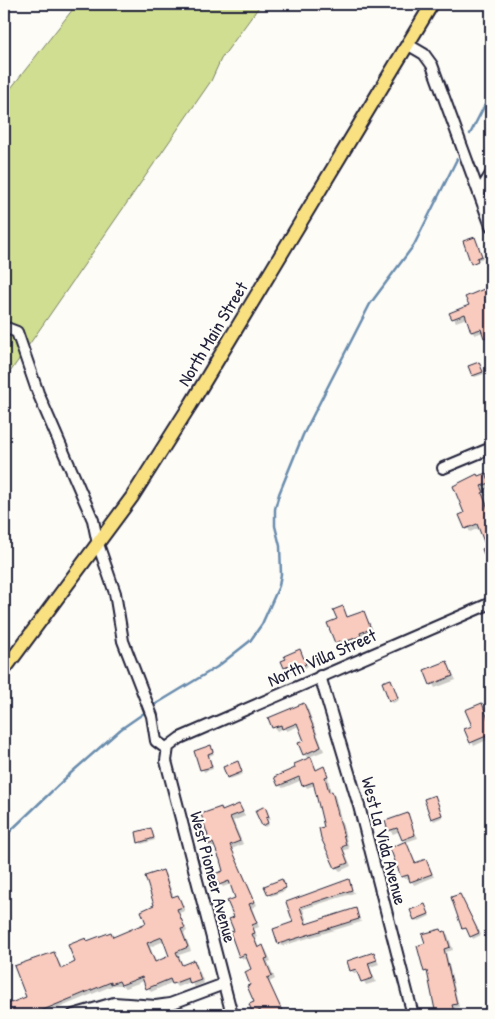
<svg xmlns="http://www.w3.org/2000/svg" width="495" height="1019" viewBox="0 0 495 1019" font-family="'Patrick Hand',sans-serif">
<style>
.green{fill:#d0de91;stroke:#798066}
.shadow{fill:#0003;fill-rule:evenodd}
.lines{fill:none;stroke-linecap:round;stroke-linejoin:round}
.stream{stroke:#698cad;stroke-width:2.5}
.building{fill:#f9cbbe;stroke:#22223b;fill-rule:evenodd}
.minor-casing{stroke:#22223b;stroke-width:14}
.major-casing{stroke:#22223b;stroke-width:16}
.minor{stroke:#fdfcf7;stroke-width:10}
.major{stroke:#f9e181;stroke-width:12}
.labels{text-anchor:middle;stroke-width:4.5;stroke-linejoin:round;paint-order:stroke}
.street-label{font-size:18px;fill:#22223b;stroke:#fdfcf7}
</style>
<rect width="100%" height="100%" fill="#fdfcf7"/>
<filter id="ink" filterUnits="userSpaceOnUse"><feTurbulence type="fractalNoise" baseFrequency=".02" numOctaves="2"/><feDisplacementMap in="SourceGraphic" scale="10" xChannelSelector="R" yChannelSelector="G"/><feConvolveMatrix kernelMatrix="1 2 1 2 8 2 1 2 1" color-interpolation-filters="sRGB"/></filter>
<g filter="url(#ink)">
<!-- green -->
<path class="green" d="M77 4H261L221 59 211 81 4 381V97Z"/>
<!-- shadow -->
<g class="shadow">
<path d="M4 4H8L5 23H4Z"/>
<path d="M475 238 483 258 472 262Z"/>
<path d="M491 288V302L487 303 491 313V344L483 332 475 335 472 332 467 318 456 322 451 313 470 306Z"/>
<path d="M479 364 484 374 475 377 473 375Z"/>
<path d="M491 367V381L486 369Z"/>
<path d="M486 475 491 483V487L484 490 486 496H484L491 514V523L488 524 491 531 490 560 484 550 488 548 479 528 470 532 461 515 466 514 479 477Z"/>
<path d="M343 608 348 618 364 612 374 632 362 636 363 639 345 646 344 644 339 646 328 624 338 620Z"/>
<path d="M300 650 308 666 295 674 291 668 287 669 285 667Z"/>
<path d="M447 662 456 680 435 688 426 671Z"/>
<path d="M391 680 399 700 393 703 390 701Z"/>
<path d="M304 704 307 707 324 751 309 757 317 770 324 768 327 771 331 793 335 796 349 849 344 850 351 866 340 871 336 867 315 785 307 788 302 780 283 788 279 785 309 759 304 754 306 741 299 726 287 731 284 728 277 731 274 727Z"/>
<path d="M482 705 489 720 491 719V738L474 746 466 730 473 727Z"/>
<path d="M210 747 214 754 209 756 213 769 204 772 195 751Z"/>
<path d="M237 763 243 774 230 779 228 777Z"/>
<path d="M435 797 443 817 434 821 432 818Z"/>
<path d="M239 806 245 816 233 821 243 844 232 849 257 905 252 908 259 927 254 929 257 937 255 938 259 948 263 947 266 950 271 961 268 962 275 979 269 982 284 1015H256L254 1013 253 970 248 957 243 959 240 956 230 920 235 918 237 899 231 884 223 887 220 884 225 871 216 846 212 848 208 844 220 808 224 812Z"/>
<path d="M265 808 271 819 267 820 269 825 265 827 263 825Z"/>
<path d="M407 815 418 838 406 842 400 831 393 834 389 830Z"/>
<path d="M151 829 155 840 142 844 140 842Z"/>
<path d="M405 843 416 864 426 860 434 877 414 885 410 878 405 879 402 876Z"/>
<path d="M163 872 166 875 174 898 177 897 181 900 185 911 179 913 187 931 184 933 191 951 179 955 183 966 194 962 197 965 204 983 195 987 191 982 177 987 173 982 151 992 144 981 125 988 122 985H114L42 1015H14L9 1005 27 998 54 953 63 970 77 963 85 939 88 942 111 934 115 937 148 924 156 906ZM164 941 170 957 156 962 150 947Z"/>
<path d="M282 881 285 891 271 896 269 894Z"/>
<path d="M348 881 354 893 303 909 308 925 355 910 361 922 282 946 279 943 295 923 288 902Z"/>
<path d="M460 895 481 935 473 939 468 929H463Z"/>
<path d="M424 905 430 916 417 922 415 920Z"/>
<path d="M445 932 448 935 453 950 446 952 459 1007 454 1008 457 1015H437L429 974 425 971 427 944Z"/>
<path d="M373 953 379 964 370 967 376 982 366 985 359 972 355 974 351 970Z"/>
</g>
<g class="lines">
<!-- stream -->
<g class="stream">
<path d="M470 134 491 93"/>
<path d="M151 707 217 667 250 641 262 624 279 586 281 574 280 546 275 526V509L279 494 303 435 370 304 414 245 457 159"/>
<path d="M4 837 72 772 121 729 147 711"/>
</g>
</g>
<!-- building -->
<g class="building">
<path d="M475 237 482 256 477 258 478 261 471 264 463 241Z"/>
<path d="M491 286V297L485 300 491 315V335L484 338 481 329 471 332 465 314 452 319 449 313 469 305 465 297Z"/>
<path d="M479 362 483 372 472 376 468 366Z"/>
<path d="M486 473 490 483 481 486 484 492 482 493 491 516V519L486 521 491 534V560L489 556 485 557 482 549 486 547 477 524 465 529 459 515 464 513 453 486 477 474 478 476Z"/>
<path d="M343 606 347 617 364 611 371 629 360 633 361 636 341 643 340 641 335 643 327 623 337 619 333 610Z"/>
<path d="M300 649 306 664 291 672 289 666 284 668 281 661 286 659 284 656Z"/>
<path d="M447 661 453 676 430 685 424 670Z"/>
<path d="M391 679 398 698 389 701 382 682Z"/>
<path d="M304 703 321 747 303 755 298 743 304 741 297 723 282 729 281 725 272 728 268 718Z"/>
<path d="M482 703 488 719 491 718V734L470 743 464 729 472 726 465 710Z"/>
<path d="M211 745 213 752 208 754 212 767 200 770 194 751Z"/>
<path d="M311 757 316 770 324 766 328 776 325 777 329 792 332 791 346 845 342 847 348 863 335 868 321 838 319 828 324 827 313 782 302 786 299 777 278 786 274 777 295 768 294 764Z"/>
<path d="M238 761 242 772 227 778 223 767Z"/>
<path d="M435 795 442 815 431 819 424 799Z"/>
<path d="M239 804 243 812 230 817 240 841 230 845 255 902 249 904 257 923 252 925 255 933 252 934 258 948 263 945 268 958 265 959 272 976 267 978 284 1015H262L260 1010 253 1014 249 1004 254 1002 247 986 250 985 245 972 251 969 245 954 239 957 230 932 234 931 229 919 234 917 227 901 235 898 229 881 219 885 214 874 223 871 220 860 213 843 207 845 204 837 208 836 201 814 221 807 222 811Z"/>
<path d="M265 806 269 817 266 818 268 823 262 826 255 811Z"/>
<path d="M408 813 415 835 402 840 397 828 388 831 385 821Z"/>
<path d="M151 828 154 838 138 843 136 832Z"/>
<path d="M406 841 415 863 426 859 432 874 410 882 408 875 401 877 390 848Z"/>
<path d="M163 870 172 897 178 895 183 907 177 909 185 928 181 929 188 947 176 952 182 965 194 960 201 980 190 984 188 978 172 984 170 979 146 989 142 977 121 985 119 981 111 984V982L31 1015H12L8 1004 26 997 14 966 54 952 61 969 75 962 68 945 86 938 87 941 111 932 113 937 146 923 141 911 154 905 145 876ZM162 937 169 956 155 962 147 943Z"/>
<path d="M282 879 286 888 268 895 264 886Z"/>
<path d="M349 879 352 890 300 907 306 924 356 908 359 919 278 944 273 929 293 922 286 902Z"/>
<path d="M460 894 479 933 470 937 466 928 462 929 451 897Z"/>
<path d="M425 904 429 914 414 920 410 910Z"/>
<path d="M441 929 442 932 445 931 450 947 444 949 457 1004 452 1005 455 1015H436L427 971 424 972 417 946 425 943 422 934Z"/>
<path d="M374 952 377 960 368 963 373 978 361 982 356 969 350 971 347 961Z"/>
</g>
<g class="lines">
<defs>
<g id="minor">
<path d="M407 44 424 54 432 65 491 226"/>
<path d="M479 193 491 174"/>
<path d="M4 327 17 332 38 393 93 520 98 544 115 593 123 641 152 716 156 741 167 749"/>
<path d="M443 468 491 448"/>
<path d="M320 676 359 806 413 1015"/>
<path d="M73 1015 114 1003 156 1006 170 1004 224 984"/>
<path d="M232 1015 166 761 168 747 180 738 491 603"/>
</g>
<path id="major" d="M4 670 132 497 191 404 432 4"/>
</defs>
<!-- minor casing -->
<use href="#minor" class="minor-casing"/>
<!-- major casing -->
<use href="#major" class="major-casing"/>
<!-- minor -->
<use href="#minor" class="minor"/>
<!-- major -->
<use href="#major" class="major"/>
</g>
</g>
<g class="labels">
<!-- street labels -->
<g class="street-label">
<text transform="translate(213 334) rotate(-59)" y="6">North Main Street</text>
<text transform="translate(322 658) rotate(-24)" y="6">North Villa Street</text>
<text transform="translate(384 841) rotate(75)" y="6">West La Vida Avenue</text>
<text transform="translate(213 877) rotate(75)" y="6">West Pioneer Avenue</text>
</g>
</g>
<!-- margin -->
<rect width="495" height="1019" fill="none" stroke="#fdfcf7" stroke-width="20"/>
<rect x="10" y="10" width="475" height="999" fill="none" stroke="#22223b" stroke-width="2" filter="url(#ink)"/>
</svg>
